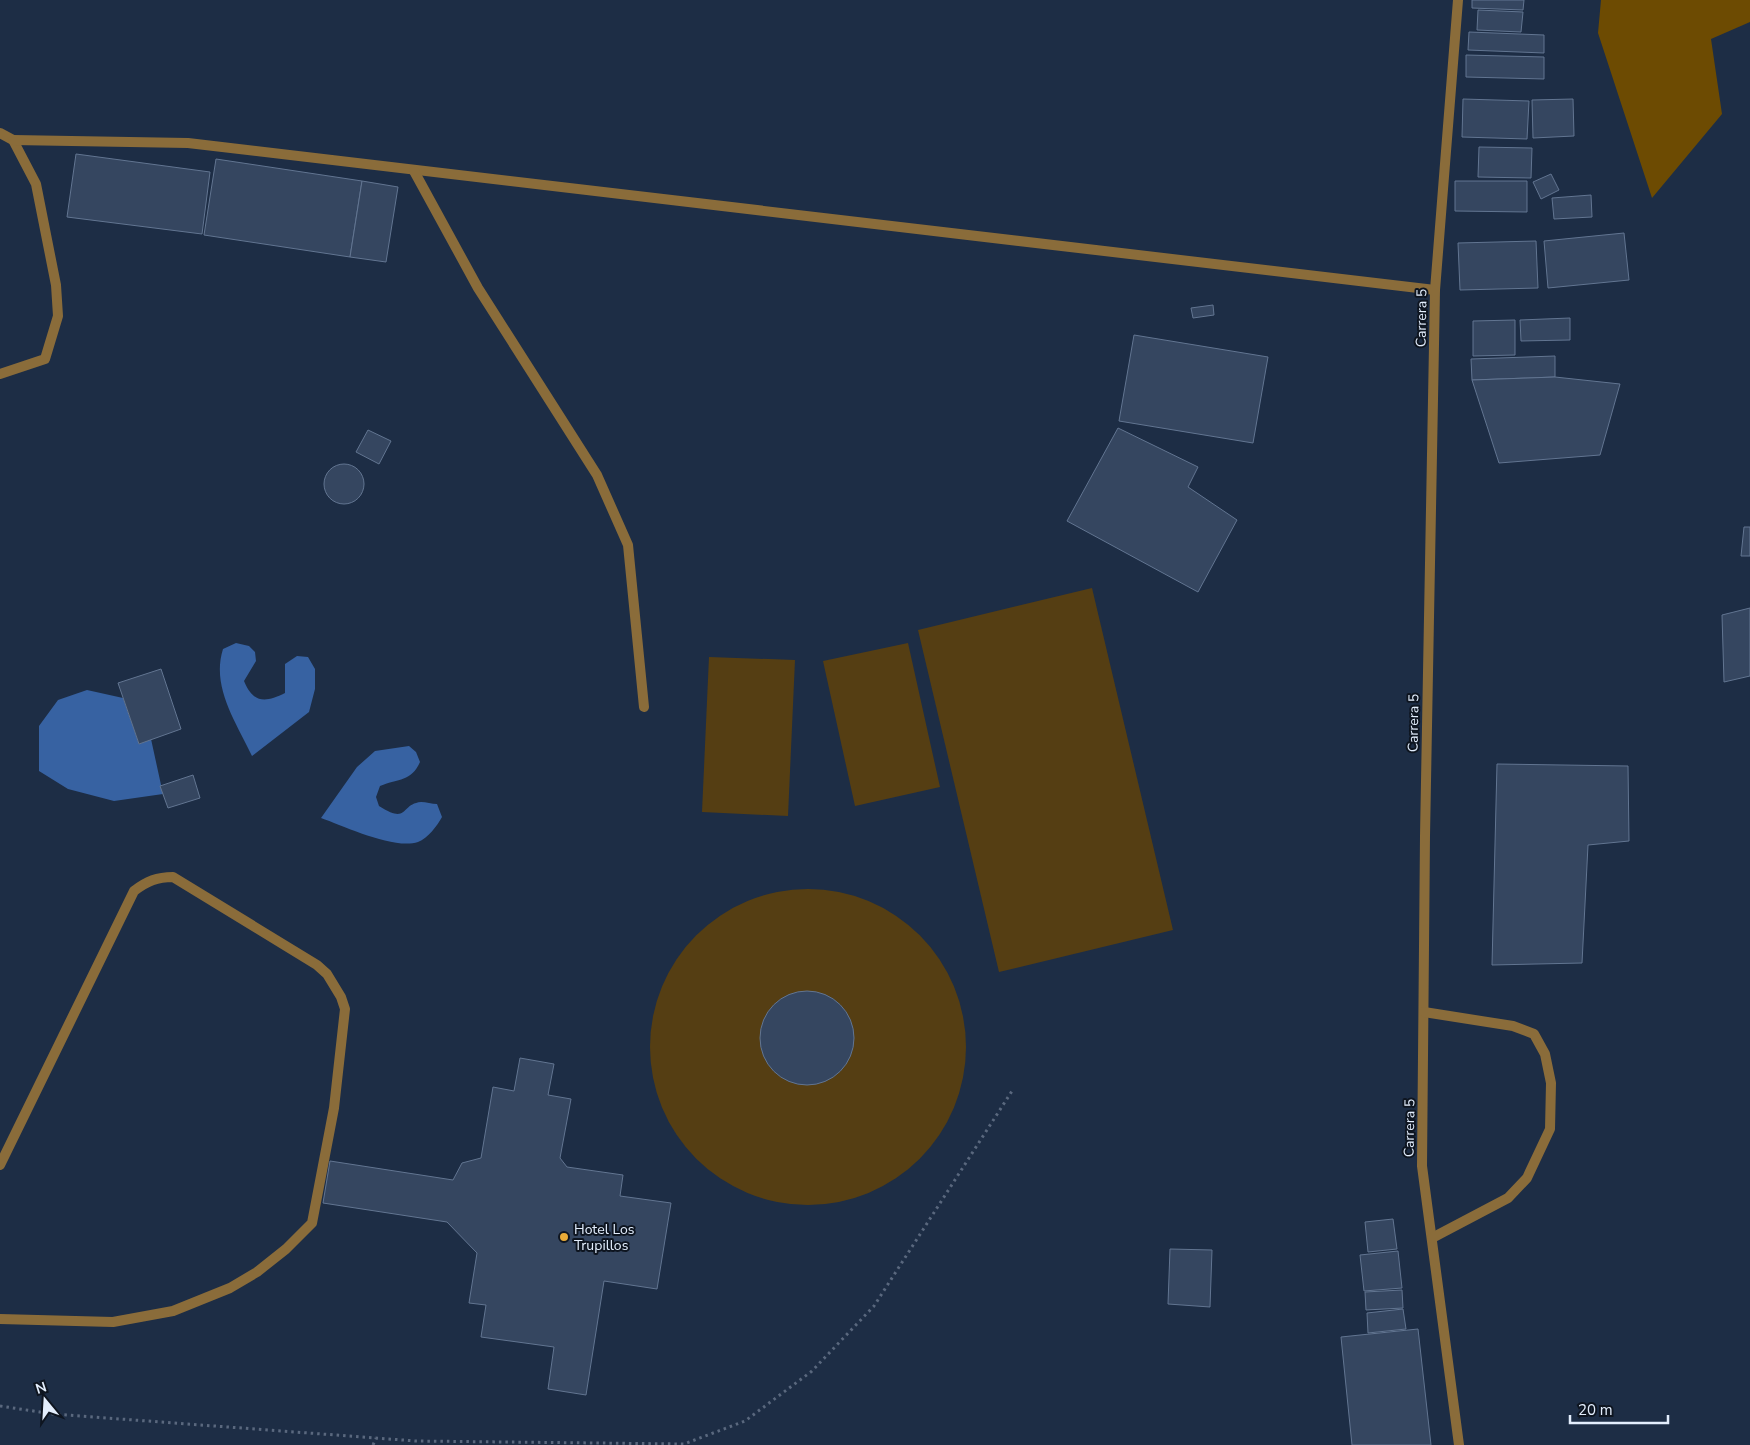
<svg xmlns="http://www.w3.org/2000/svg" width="1750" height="1445" viewBox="0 0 1750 1445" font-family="'Nunito Sans',sans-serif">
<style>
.green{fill:#553e13}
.forest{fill:#6d4b02}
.water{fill:#3762a2}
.building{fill:#354660;stroke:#627591}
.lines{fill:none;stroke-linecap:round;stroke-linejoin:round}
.path{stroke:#5a687e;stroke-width:3;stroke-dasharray:2.5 4;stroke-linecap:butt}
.service{stroke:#8a6c3a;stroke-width:10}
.minor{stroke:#8a6c3a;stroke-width:10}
.poi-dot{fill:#e9ab38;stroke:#0e1520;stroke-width:2}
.labels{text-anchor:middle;stroke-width:4;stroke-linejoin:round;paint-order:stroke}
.street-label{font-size:14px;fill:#e3eefd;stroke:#0e1520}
.poi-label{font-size:14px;fill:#e3eefd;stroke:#0e1520;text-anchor:start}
</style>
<rect width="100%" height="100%" fill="#1d2d45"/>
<!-- green -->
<g class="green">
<path d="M1092 588 1173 930 999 972 918 630Z"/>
<path d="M908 643 940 787 855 806 823 661Z"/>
<path d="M709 657 795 660 788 816 702 812Z"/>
<circle cx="808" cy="1047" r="158"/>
</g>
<!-- forest -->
<path class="forest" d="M1601 0H1750V22L1711 39 1722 114 1652 198 1598 33Z"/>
<!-- water -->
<g class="water">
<path d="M236 643 249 646 255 652 256 661 244 681C253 703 265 703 285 693V664L297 656 308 657 315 669V689L309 712 252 756C236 722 211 687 223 649Z"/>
<path d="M87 690 123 698 139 744 151 739 163 794 114 801 68 789 39 771V726L58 700Z"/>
<path d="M409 746 416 752 420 762C411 782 399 778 380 786L376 797 379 806C409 825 400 804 421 802 426 802 432 804 437 804L442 817C437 826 428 838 418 842 394 850 344 826 321 818L357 767 375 751Z"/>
</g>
<!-- building -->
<g class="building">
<path d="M1472 0H1524L1523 10 1472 8Z"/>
<path d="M1478 10 1523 12 1521 32 1477 30Z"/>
<path d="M1469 32 1544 35V53L1468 50Z"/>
<path d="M1466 55 1544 57V79L1466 77Z"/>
<path d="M1463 99 1529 101 1527 139 1462 137Z"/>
<path d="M1573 99 1574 136 1533 138 1532 100Z"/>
<path d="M1479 147 1532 148 1531 178 1478 177Z"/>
<path d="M76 154 210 172 202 234 67 217Z"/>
<path d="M216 159 362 181 350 257 204 235Z"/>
<path d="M1551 174 1559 190 1541 199 1533 182Z"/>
<path d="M362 181 398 187 386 262 350 257Z"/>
<path d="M1455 181H1527V212L1455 211Z"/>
<path d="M1591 195 1592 217 1554 219 1552 198Z"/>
<path d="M1624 233 1629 280 1548 288 1544 241Z"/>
<path d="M1536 241 1538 288 1460 290 1458 243Z"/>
<path d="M1213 305 1214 315 1193 318 1191 308Z"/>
<path d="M1570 318V340L1521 341 1520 320Z"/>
<path d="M1515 320V355L1473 356V321Z"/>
<path d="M1134 335 1268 357 1253 443 1119 421Z"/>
<path d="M1555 356V377L1472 380 1471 359Z"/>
<path d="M1555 377 1620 384 1600 455 1499 463 1472 380Z"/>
<path d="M1118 428 1198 467 1188 487 1237 520 1198 592 1067 521Z"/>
<path d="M368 430 391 441 379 464 356 452Z"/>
<circle cx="344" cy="484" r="20"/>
<path d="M1744 527H1750V556H1741Z"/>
<path d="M1750 608V676L1724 682 1722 615Z"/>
<path d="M161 669 181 729 139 744 118 683Z"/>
<path d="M1497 764 1628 766 1629 841 1588 845 1582 963 1492 965Z"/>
<path d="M193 775 200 798 168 808 160 786Z"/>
<circle cx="807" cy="1038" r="47"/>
<path d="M520 1058 554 1064 548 1095 571 1099 560 1158 567 1167 623 1175 620 1196 671 1203 657 1289 604 1281 586 1395 548 1389 554 1347 481 1337 486 1305 469 1303 477 1253 447 1222 323 1203 330 1161 453 1180 462 1163 481 1158 493 1087 514 1091Z"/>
<path d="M1393 1219 1397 1249 1368 1252 1365 1222Z"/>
<path d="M1170 1249 1212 1250 1210 1307 1168 1304Z"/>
<path d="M1398 1251 1402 1288 1364 1291 1360 1255Z"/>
<path d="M1402 1290 1403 1308 1366 1310 1365 1292Z"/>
<path d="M1403 1309 1406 1329 1368 1333 1367 1313Z"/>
<path d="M1418 1329 1431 1445H1352L1341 1337Z"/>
</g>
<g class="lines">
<!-- path -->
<g class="path">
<path d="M0 1406 53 1414 416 1441 684 1444 745 1421 812 1371 874 1306 1012 1091"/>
<path d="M373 1445 376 1438"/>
</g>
<!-- service -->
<g class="service">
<path d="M0 133 13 140 36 184 56 285 58 316 45 359 0 374"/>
<path d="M13 140 188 143 1435 290"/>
<path d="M414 171 478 288 597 475 628 545 644 707"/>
<path d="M0 1165 134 891C147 881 157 877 173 877L317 965 327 974 341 997 345 1009 334 1108 312 1223 286 1249 257 1272 230 1288 173 1311 113 1322 0 1319"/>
</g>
<!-- minor -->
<g class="minor">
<path d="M1458 0 1435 290 1425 836 1422 1166 1459 1445"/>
<path d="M1424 1012 1513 1026 1534 1034 1545 1054 1551 1083 1550 1129 1527 1178 1508 1198 1432 1238"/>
</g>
</g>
<!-- markers -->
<circle class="poi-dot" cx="564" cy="1237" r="5"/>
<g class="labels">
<!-- street labels -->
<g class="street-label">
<text transform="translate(1421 318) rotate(-89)" y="5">Carrera 5</text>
<text transform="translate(1413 723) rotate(-89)" y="5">Carrera 5</text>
<text transform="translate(1409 1128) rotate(-89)" y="5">Carrera 5</text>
</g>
<!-- poi labels -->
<g class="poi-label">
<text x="574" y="1234">Hotel Los<tspan x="574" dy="16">Trupillos</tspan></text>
</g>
</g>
<!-- north arrow -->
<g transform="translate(45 1400) rotate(342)" stroke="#0e1520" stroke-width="4" paint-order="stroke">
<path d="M0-4L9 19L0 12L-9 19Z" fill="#e3eefd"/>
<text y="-8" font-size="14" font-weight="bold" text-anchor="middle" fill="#e3eefd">N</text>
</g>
<!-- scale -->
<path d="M1570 1415v8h98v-8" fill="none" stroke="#e3eefd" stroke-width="2.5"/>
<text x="1578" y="1415" font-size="15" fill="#e3eefd" stroke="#0e1520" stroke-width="4" paint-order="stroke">20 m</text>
</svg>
